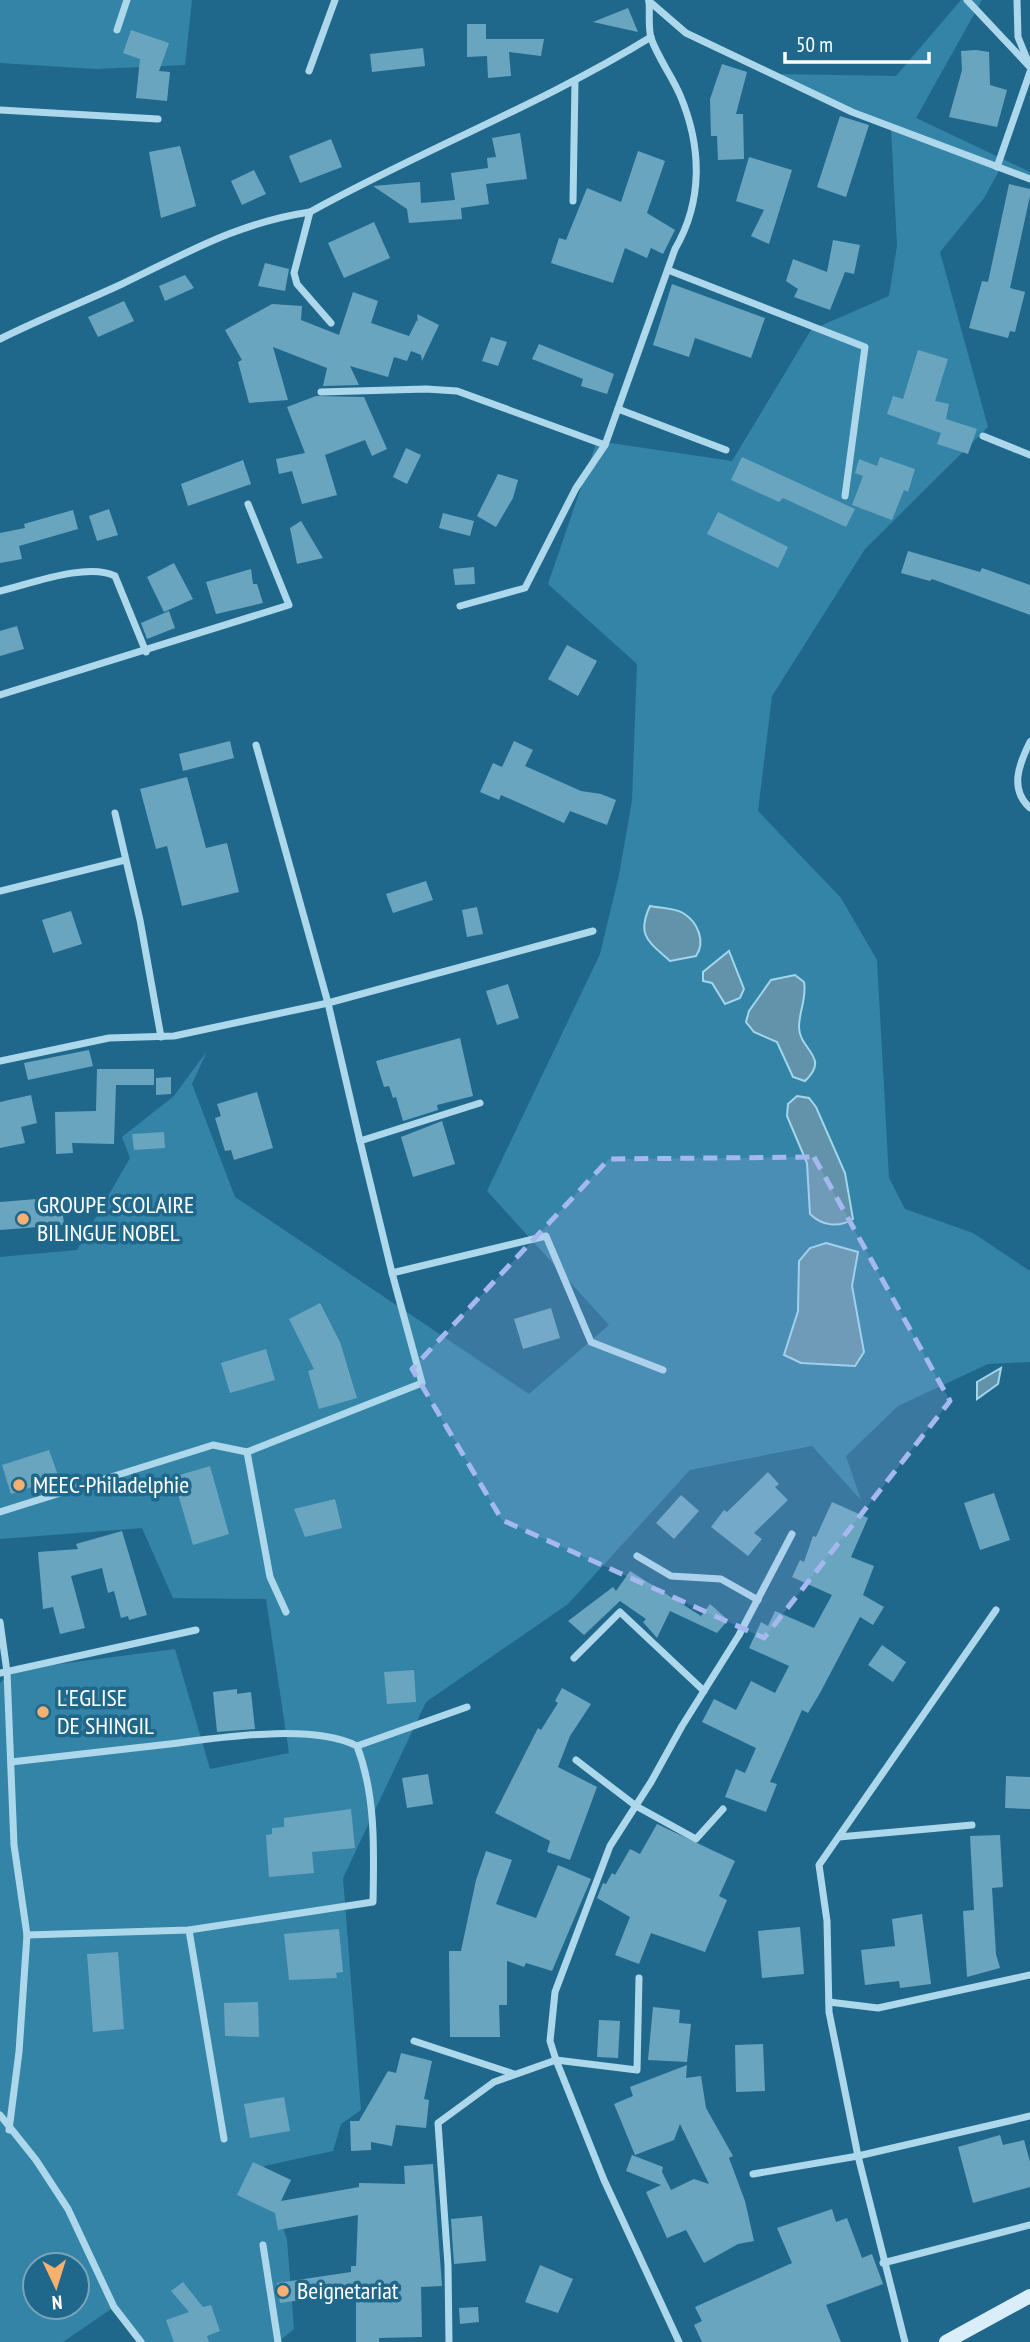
<svg xmlns="http://www.w3.org/2000/svg" width="1030" height="2342" viewBox="0 0 1030 2342" font-family="'PT Sans Narrow',sans-serif">
<style>
.green{fill:#3484a8;fill-rule:evenodd}
.water{fill:#6293aa;stroke:#a1d6ec;stroke-width:2}
.building{fill:#6aa5c0}
.lines{fill:none;stroke-linecap:round;stroke-linejoin:round}
.street{stroke:#add8eb;stroke-width:7}
.secondary{stroke:#d9eef9;stroke-width:14}
.marked{fill:#a5b8ef;fill-opacity:0.2;stroke:#a5b8ef;stroke-width:5;stroke-dasharray:14 9;stroke-linejoin:round}
.poi-dot{fill:#f8b06e;stroke:#20688b;stroke-width:2.5}
.labels{text-anchor:middle;stroke-width:7;stroke-linejoin:round;paint-order:stroke}
.poi-label{font-size:24px;fill:#fff;stroke:#20688b;text-anchor:start}
</style>
<rect width="100%" height="100%" fill="#20688b"/>
<!-- green -->
<g class="green">
<path d="M0 0H192L185 65 96 69 0 63Z"/>
<path d="M961 0H982L916 118 1030 172V180L1000 169 984 198 940 252 988 427 865 549 772 696 758 811 841 898 877 960 889 1178 905 1209 973 1233 1030 1271V1362L988 1364 898 1406 846 1456 861 1500 812 1446 690 1470 568 1604 426 1702 343 1878 361 2110 341 2124 333 2151 264 2166 287 2240 294 2329 278 2342H141L114 2307 63 2342H0V1683L14 1670 175 1649 210 1769 289 1753 266 1599 173 1598 142 1528 0 1539V1257L77 1250 130 1158 122 1137 174 1096 207 1051 192 1084 235 1197 529 1394 609 1325 487 1191 600 954 619 875 632 801 637 664 548 584 597 441 732 461 811 330 889 296 897 246 891 127 771 74 896 76ZM35 2265H77V2307H35Z"/>
</g>
<!-- water -->
<g class="water">
<path d="M650 906C659 908 675 908 683 913 698 922 706 942 696 956L670 961C649 942 636 936 650 906Z"/>
<path d="M729 951 744 989 740 998 725 1004 712 983 703 981V972Z"/>
<path d="M795 975 804 982C807 998 799 1011 799 1027 799 1050 831 1057 805 1081L793 1077 777 1042 754 1032 746 1022 749 1011 771 980Z"/>
<path d="M797 1096 809 1098 816 1107 845 1173 853 1219C839 1228 822 1226 810 1214L807 1163 787 1116 788 1104Z"/>
<path d="M826 1243 858 1252 852 1286 864 1352 855 1366 801 1363 784 1355 798 1311 799 1261 810 1248Z"/>
<path d="M1001 1368 998 1384 977 1399V1382Z"/>
</g>
<!-- building -->
<g class="building">
<path d="M628 8 638 32 593 22Z"/>
<path d="M467 24H486V39H544L541 56 509 52 511 76 488 78 487 56 467 57Z"/>
<path d="M131 30 169 43 159 71 170 72 167 101 136 98 140 59 123 53Z"/>
<path d="M423 48 425 66 372 72 370 54Z"/>
<path d="M976 50 989 52 990 85 1007 90 997 127 949 117 962 70 961 51Z"/>
<path d="M722 64 747 72 736 114H743L744 159 718 160 717 136H711L710 99Z"/>
<path d="M840 116 869 125 846 197 817 187Z"/>
<path d="M520 133 527 179 486 184 489 204 461 208 462 219 409 223 407 209 373 186 420 182 421 203 455 200 451 173 488 168 487 158 496 157 492 138Z"/>
<path d="M331 139 342 167 300 183 289 156Z"/>
<path d="M180 146 196 206 161 218 149 152Z"/>
<path d="M638 151 665 161 647 213 675 230 663 254 651 248 647 258 625 248 613 283 551 263 559 238 566 240 587 188 621 202Z"/>
<path d="M749 157 792 170 769 244 751 236 764 210 736 201Z"/>
<path d="M254 170 266 194 242 205 231 181Z"/>
<path d="M1009 184 1030 189V196L1010 288 1025 292 1015 332 1010 331 1008 338 969 328 982 281 988 282Z"/>
<path d="M374 222 390 258 344 278 328 243Z"/>
<path d="M833 240 860 245 854 274 845 272 830 310 794 297 798 289 786 281 793 259 827 272Z"/>
<path d="M265 263 289 269 285 291 258 286Z"/>
<path d="M185 275 194 288 165 301 159 286Z"/>
<path d="M672 284 765 318 751 358 695 338 689 357 653 345Z"/>
<path d="M353 292 378 301 371 323 409 336 417 320 418 322 417 314 439 325 422 361 421 355 411 351 407 361 394 357 388 377 350 366 359 385 323 386 327 368 273 347 288 400 249 403 238 362 242 360 225 330 272 304 302 306 301 320 339 335Z"/>
<path d="M124 301 134 321 98 337 88 317Z"/>
<path d="M491 337 507 342 498 366 482 361Z"/>
<path d="M539 344 614 374 607 394 581 386 583 379 532 359Z"/>
<path d="M918 350 948 359 935 401 949 404 946 419 977 429 968 454 937 444 941 433 887 414 893 396 903 399Z"/>
<path d="M316 396 364 397 387 449 372 456 365 440 325 455 337 495 302 504 292 471 279 474 276 459 305 453 287 407Z"/>
<path d="M406 448 421 455 407 484 393 477Z"/>
<path d="M742 457 855 509 846 527 783 498 779 502 731 480Z"/>
<path d="M880 457 915 469 908 492 904 490 892 520 852 505 863 476 855 473 859 459 877 466Z"/>
<path d="M243 460 251 484 188 506 181 484Z"/>
<path d="M498 474 518 480 513 498 496 527 477 516Z"/>
<path d="M109 509 118 535 97 541 89 516Z"/>
<path d="M73 510 78 529 19 546 22 559 0 563V533L25 528 24 524Z"/>
<path d="M718 512 788 547 778 568 707 534Z"/>
<path d="M443 513 474 521 470 536 439 528Z"/>
<path d="M301 521 323 558 297 564 290 528Z"/>
<path d="M908 551 980 572 982 568 1030 585V615L932 579 930 581 901 573Z"/>
<path d="M174 563 193 599 164 612 147 577Z"/>
<path d="M474 567 475 584 455 585 453 569Z"/>
<path d="M251 569 253 584H257L263 603 216 614 206 582Z"/>
<path d="M169 611 175 628 147 639 141 623Z"/>
<path d="M17 626 24 649 0 656V631Z"/>
<path d="M567 645 597 661 578 696 548 679Z"/>
<path d="M230 741 234 758 183 771 179 754Z"/>
<path d="M514 741 533 750 525 766 581 791 601 794 616 800 607 825 570 811 564 823 501 795 499 800 480 792 493 763 502 767Z"/>
<path d="M187 777 206 848 227 843 239 892 182 906 167 846 156 849 140 789Z"/>
<path d="M426 881 433 900 393 913 386 894Z"/>
<path d="M477 907 483 934 467 937 462 910Z"/>
<path d="M71 911 82 944 53 953 42 920Z"/>
<path d="M508 984 519 1018 497 1025 486 991Z"/>
<path d="M460 1038 473 1096 437 1105 438 1110 403 1121 396 1097 393 1098 389 1086 384 1087 376 1061Z"/>
<path d="M89 1050 93 1066 28 1080 24 1063Z"/>
<path d="M97 1069H154V1085H116L114 1144 72 1143 73 1153 56 1154 55 1112 96 1111Z"/>
<path d="M171 1077V1094L156 1095V1078Z"/>
<path d="M257 1092 273 1148 234 1160 231 1150 225 1151 215 1118 221 1116 217 1104Z"/>
<path d="M31 1095 37 1123 21 1127 25 1143 0 1148V1102Z"/>
<path d="M442 1121 455 1164 413 1177 401 1137Z"/>
<path d="M164 1132 165 1148 134 1150 132 1134Z"/>
<path d="M61 1197 64 1225 0 1230V1202Z"/>
<path d="M320 1303 340 1342 357 1398 319 1409 308 1371 314 1369 289 1319Z"/>
<path d="M551 1308 560 1338 523 1349 514 1319Z"/>
<path d="M266 1349 275 1380 230 1393 221 1363Z"/>
<path d="M49 1450 59 1478 11 1494 2 1465Z"/>
<path d="M210 1466 229 1534 193 1545 173 1477Z"/>
<path d="M768 1472 779 1484 775 1487 788 1500 754 1533 762 1539 748 1556 711 1527 724 1510 727 1512Z"/>
<path d="M994 1493 1010 1540 980 1550 964 1503Z"/>
<path d="M681 1495 699 1511 674 1539 656 1523Z"/>
<path d="M335 1499 342 1528 305 1537 294 1509Z"/>
<path d="M832 1502 868 1518 851 1557 874 1566 863 1595 884 1607 873 1625 860 1617 820 1693 808 1713 802 1710 770 1782 777 1784 766 1812 725 1797 736 1769 745 1773 756 1748 702 1722 714 1699 736 1710 751 1681 775 1693 789 1666 749 1648 761 1622 768 1626 775 1611 814 1628 832 1595 792 1577 800 1560 804 1562 813 1536 816 1537Z"/>
<path d="M122 1531 147 1615 129 1620 128 1616 121 1618 114 1591 108 1593 102 1568 71 1576 85 1628 60 1634 53 1607 43 1609 38 1552 78 1549 76 1544Z"/>
<path d="M630 1571 701 1616 710 1604 728 1620 717 1633 670 1611 657 1638 643 1622 646 1619 620 1601 584 1635 568 1621 613 1587 616 1591Z"/>
<path d="M882 1645 906 1662 893 1682 868 1665Z"/>
<path d="M414 1670 416 1702 387 1704 384 1672Z"/>
<path d="M562 1688 591 1704 570 1736 558 1767 597 1787 570 1860 547 1852 550 1841 495 1813 538 1728 541 1730 558 1703 555 1701Z"/>
<path d="M237 1689V1694L251 1692 255 1729 217 1732 213 1692Z"/>
<path d="M428 1774 433 1804 407 1808 402 1778Z"/>
<path d="M1006 1776 1030 1777V1809L1005 1808Z"/>
<path d="M351 1809 355 1848 312 1852 314 1873 269 1877 266 1835 272 1834V1828L284 1827V1818Z"/>
<path d="M657 1824 735 1861 719 1896 727 1900 705 1952 651 1933 639 1964 615 1955 630 1917 597 1898 603 1883 606 1884 612 1873 615 1875 630 1849 640 1854Z"/>
<path d="M1000 1835 1003 1887 992 1888 996 1954 1000 1968 967 1977 963 1911 974 1910 970 1836Z"/>
<path d="M486 1851 512 1860 496 1904 536 1918 558 1865 591 1879 552 1971 526 1963 524 1967 507 1961V2005H499L500 2037H450L449 1951H461L476 1880Z"/>
<path d="M922 1914 931 1984 900 1988 899 1981 865 1985 861 1950 895 1946 892 1919Z"/>
<path d="M800 1927 804 1974 762 1978 758 1931Z"/>
<path d="M339 1929 343 1972 336 1973 337 1978 289 1980 284 1934Z"/>
<path d="M118 1952 124 2029 93 2032 87 1954Z"/>
<path d="M258 2002 259 2037 225 2036 224 2003Z"/>
<path d="M653 2007 680 2010 679 2023 691 2024 687 2062 648 2060Z"/>
<path d="M599 2020 620 2021 618 2058 597 2057Z"/>
<path d="M763 2044 765 2091 736 2092 735 2045Z"/>
<path d="M401 2053 432 2061 424 2099 429 2100 426 2128 396 2125 392 2146 371 2142V2150L351 2151 350 2121H359L388 2071 396 2073Z"/>
<path d="M687 2065 686 2078 701 2076 706 2108 733 2156 729 2158 745 2201 754 2241 738 2244 704 2263 686 2230 667 2238 646 2192 661 2185 626 2171 632 2155 663 2167 662 2172 671 2190 694 2179 709 2184 680 2124 674 2140 635 2155 614 2104 633 2096 630 2087Z"/>
<path d="M284 2097 290 2131 250 2138 244 2104Z"/>
<path d="M1000 2135 1003 2145 1024 2140 1030 2162V2187L973 2203 958 2147Z"/>
<path d="M253 2162 291 2180 281 2201 359 2187V2183L405 2184 404 2166 433 2164 442 2286 421 2287 422 2337 379 2338V2342H356V2292L280 2303 277 2283 351 2272V2266H356L358 2215 278 2230 275 2213 237 2195Z"/>
<path d="M832 2209 836 2222 847 2218 862 2258 872 2254 883 2284 826 2305 841 2342H702L694 2325 702 2321 695 2307 792 2263 777 2228Z"/>
<path d="M482 2216 486 2261 454 2264 451 2219Z"/>
<path d="M540 2265 573 2279 558 2313 525 2302Z"/>
<path d="M183 2282 203 2307 211 2305 220 2331 207 2336 209 2342H174L166 2320 189 2312 171 2291Z"/>
<path d="M478 2307 479 2322 460 2324 459 2308Z"/>
</g>
<g class="lines">
<!-- street -->
<g class="street">
<path d="M967 0 1030 67"/>
<path d="M1017 0 1018 37 1029 64"/>
<path d="M649 1 686 33 852 112 1030 179"/>
<path d="M117 30 127 0"/>
<path d="M309 71 335 0"/>
<path d="M0 110 158 119"/>
<path d="M997 167 1030 72"/>
<path d="M573 201 575 82"/>
<path d="M668 270 865 347 845 496"/>
<path d="M331 323 297 284 294 273 310 212C422 150 542 104 651 37"/>
<path d="M0 339C40 319 81 303 122 284 187 253 237 223 310 212"/>
<path d="M321 392 426 389 457 391 605 445"/>
<path d="M618 409 726 450"/>
<path d="M983 436 1030 455"/>
<path d="M0 591C30 584 87 562 115 576L146 652"/>
<path d="M460 606 525 588 576 488 605 445 675 249C703 201 702 147 680 95 672 76 658 58 651 38 648 27 650 12 649 1"/>
<path d="M0 695 289 605 248 504"/>
<path d="M1030 742C1019 764 1009 789 1030 808"/>
<path d="M256 745 328 1003 360 1141 480 1103"/>
<path d="M115 813 140 920 161 1037"/>
<path d="M0 891 125 860"/>
<path d="M0 1061 109 1038 174 1036 328 1003 593 931"/>
<path d="M360 1141 392 1273 546 1236 591 1342 663 1370"/>
<path d="M247 1452 270 1577 286 1612"/>
<path d="M0 1512 213 1445 247 1452 422 1383 392 1273"/>
<path d="M637 1556 671 1576 721 1579 758 1600"/>
<path d="M0 1622 7 1672 14 1845 27 1935 19 2052 9 2130"/>
<path d="M574 1658 620 1612 704 1691"/>
<path d="M0 1673 196 1630"/>
<path d="M357 1746 467 1707"/>
<path d="M576 1760 636 1806 696 1839 723 1809"/>
<path d="M11 1762C61 1756 111 1751 161 1745 213 1739 310 1722 357 1746 376 1796 374 1850 373 1902L189 1930 27 1935"/>
<path d="M839 1837 972 1825"/>
<path d="M189 1930 224 2139"/>
<path d="M829 2002 878 2008 1030 1975"/>
<path d="M414 2041 514 2074"/>
<path d="M0 2115 36 2160 68 2209 114 2307 141 2342"/>
<path d="M753 2174 858 2156 1030 2116"/>
<path d="M263 2245 278 2342"/>
<path d="M883 2263 1030 2225"/>
<path d="M449 2342 448 2265 438 2123 494 2082 556 2060 637 2070 639 1978"/>
<path d="M679 2342 604 2180 556 2060 550 2041 555 1992 610 1846 651 1782 682 1726 739 1635 792 1534"/>
<path d="M905 2342 858 2156 829 2012 827 1921 819 1865 996 1610"/>
</g>
<!-- secondary -->
<path class="secondary" d="M946 2342 1030 2296"/>
</g>
<!-- marked area -->
<path class="marked" d="M814 1157 950 1401 764 1638 502 1520 412 1369 609 1159Z"/>
<!-- markers -->
<g class="poi-dot">
<circle cx="23" cy="1219" r="7"/>
<circle cx="19" cy="1485" r="7"/>
<circle cx="43" cy="1712" r="7"/>
<circle cx="283" cy="2291" r="7"/>
</g>
<g class="labels">
<!-- poi labels -->
<g class="poi-label">
<text x="37" y="1213">GROUPE SCOLAIRE<tspan x="37" dy="28">BILINGUE NOBEL</tspan></text>
<text x="33" y="1493">MEEC-Philadelphie</text>
<text x="57" y="1706">L'EGLISE<tspan x="57" dy="28">DE SHINGIL</tspan></text>
<text x="297" y="2299">Beignetariat</text>
</g>
</g>
<!-- north arrow -->
<g transform="translate(56 2286) rotate(176)"><circle r="33" fill="#20688b" stroke="#79a4b9" stroke-width="2"/>
<path d="M0-5L12 26L0 18L-12 26Z" fill="#f8b06e"/>
<text y="-10" font-size="19" font-weight="bold" text-anchor="middle" fill="#ffffff">N</text>
</g>
<!-- scale -->
<path d="M785 52v10h144v-10" fill="none" stroke="#ffffff" stroke-width="3.5"/>
<text x="796" y="52" font-size="21" fill="#ffffff" stroke="#20688b" stroke-width="5" paint-order="stroke">50 m</text>
</svg>
